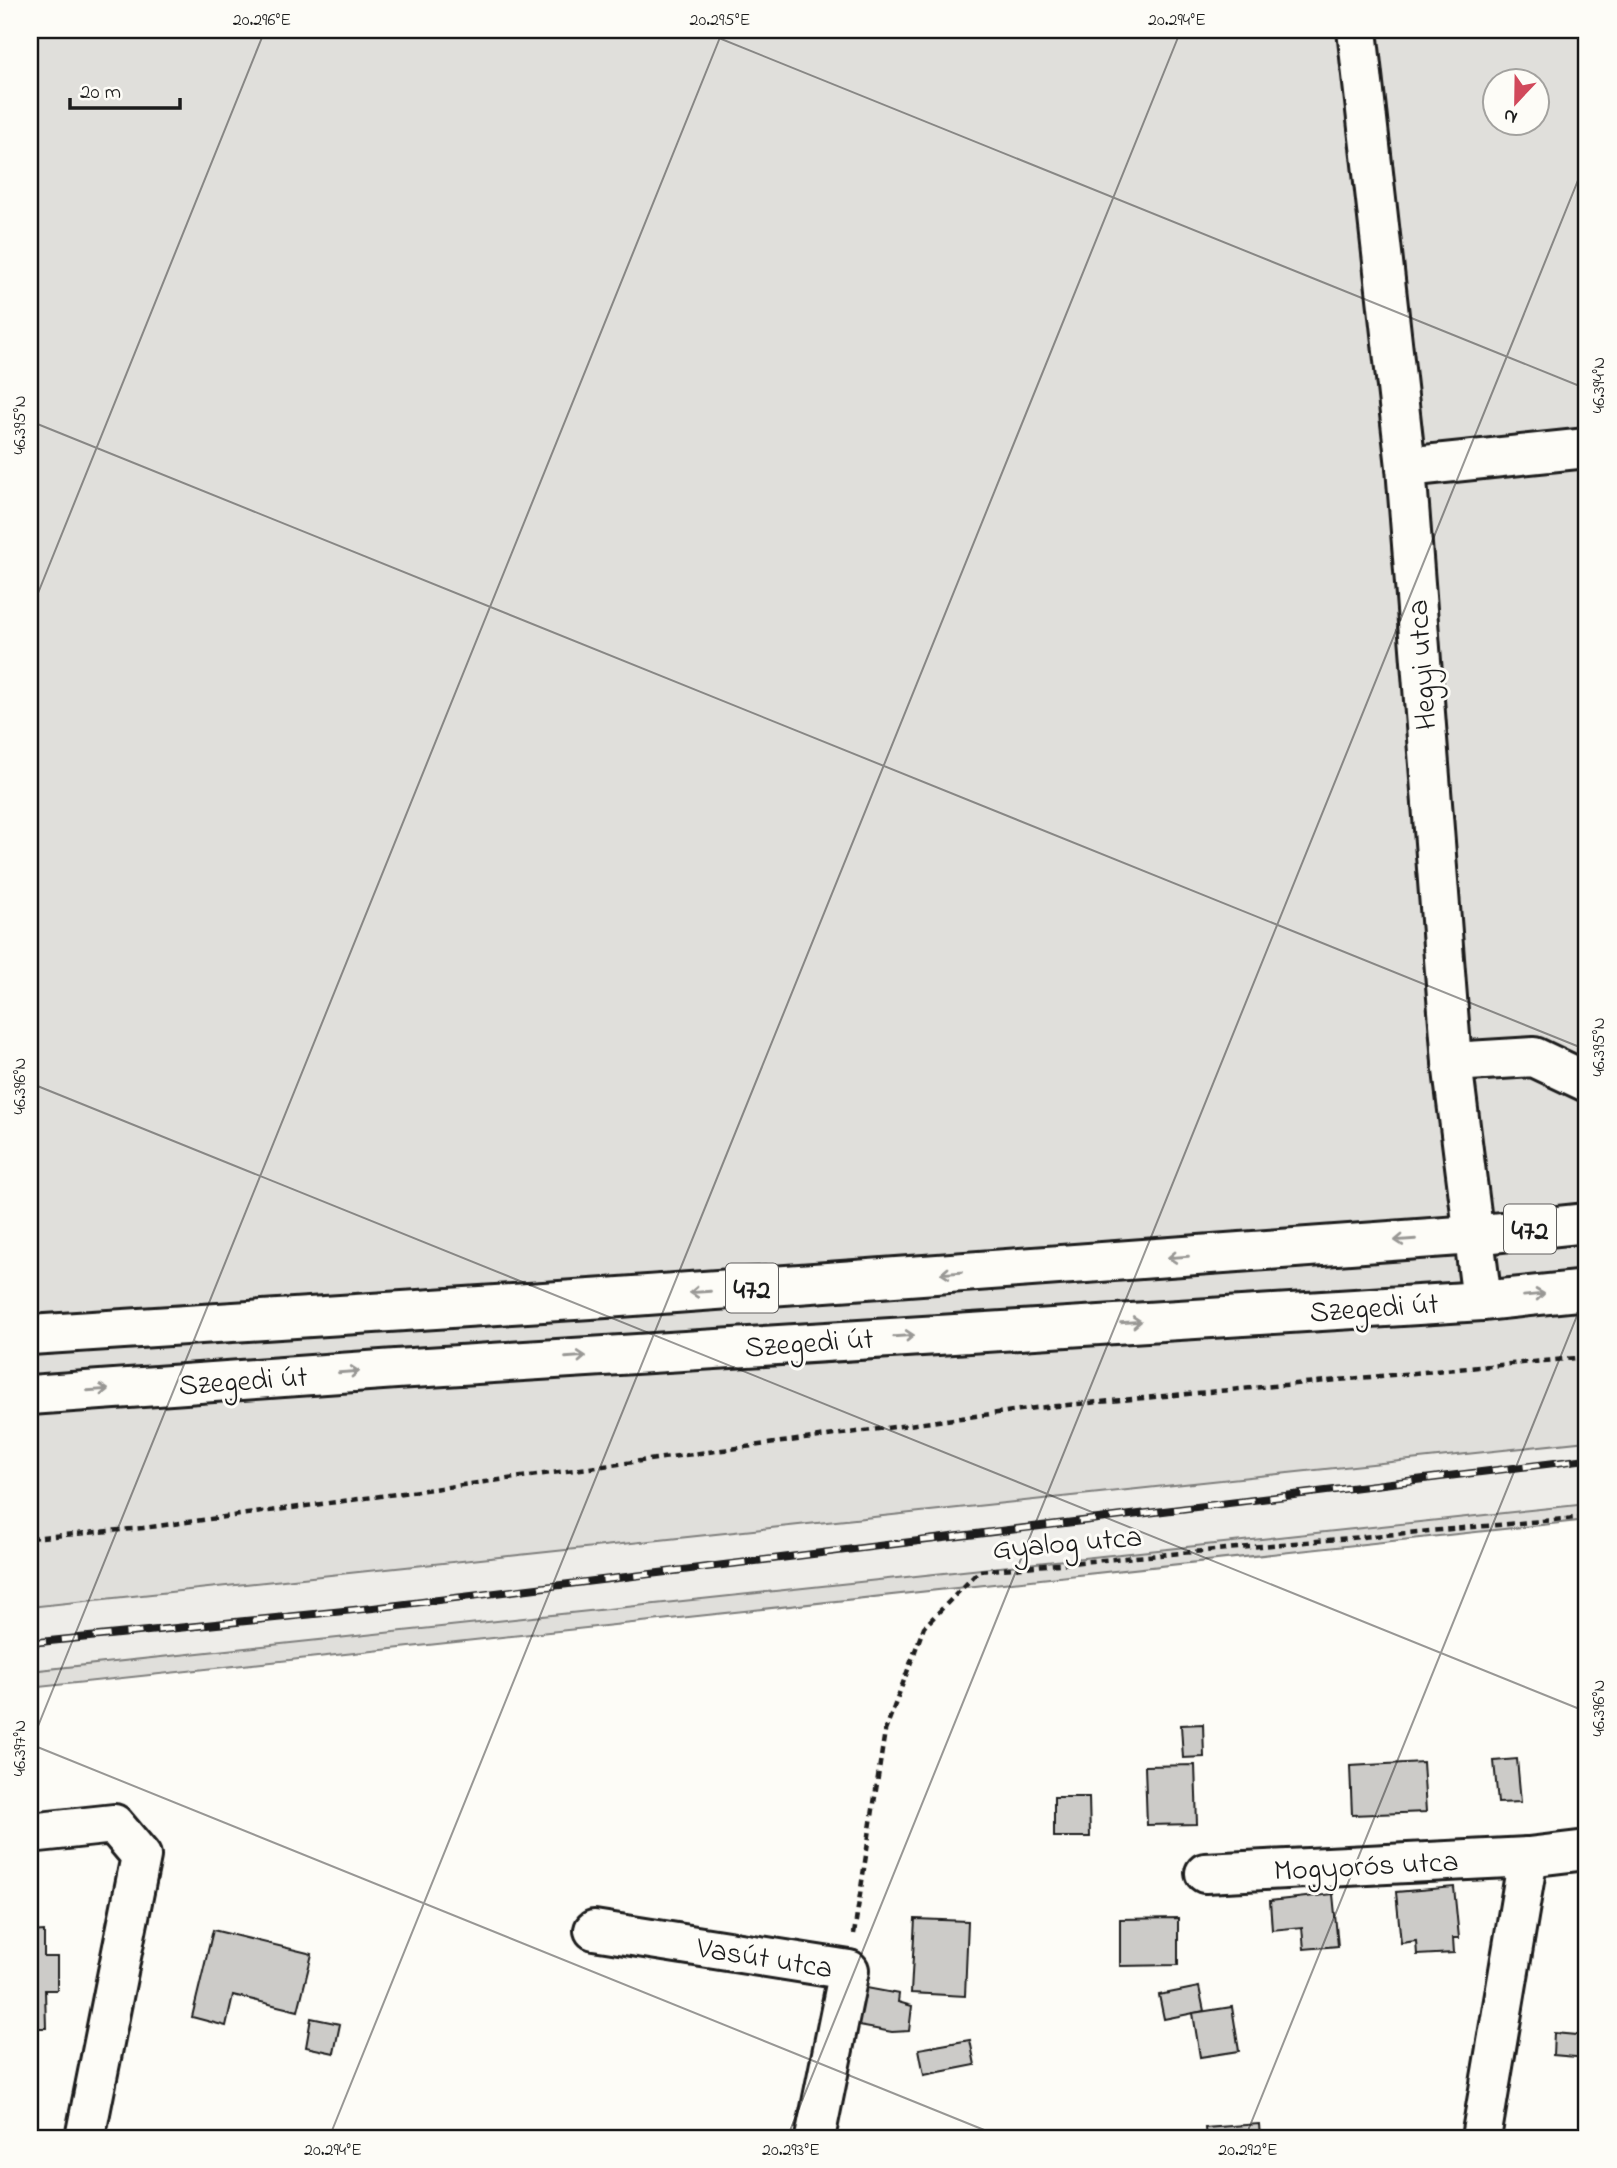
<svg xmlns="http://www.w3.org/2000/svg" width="1617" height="2168" viewBox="0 0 1617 2168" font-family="'Indie Flower',sans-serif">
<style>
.built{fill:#eeede9}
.green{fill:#e0dfdb;stroke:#7e7e7c;stroke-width:2;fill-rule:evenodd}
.building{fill:#cccbc8;stroke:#1c1c1c;stroke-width:2}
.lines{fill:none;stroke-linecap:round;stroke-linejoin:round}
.minor-casing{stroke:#1c1c1c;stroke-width:44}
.major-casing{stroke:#1c1c1c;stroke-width:44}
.path{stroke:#1c1c1c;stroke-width:4.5;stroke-dasharray:7 5;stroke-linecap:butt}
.minor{stroke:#fdfcf7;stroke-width:38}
.major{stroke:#fdfcf7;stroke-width:38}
.rail-casing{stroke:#1c1c1c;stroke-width:8}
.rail{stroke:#fdfcf7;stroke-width:5;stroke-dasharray:16;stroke-linecap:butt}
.oneway{stroke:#989794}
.ticks{fill:none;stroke:#1c1c1c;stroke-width:2;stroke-opacity:0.45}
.labels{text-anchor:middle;stroke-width:6;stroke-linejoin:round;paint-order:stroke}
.shield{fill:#fdfcf7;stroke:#605f5e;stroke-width:2}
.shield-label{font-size:28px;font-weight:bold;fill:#1c1c1c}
.street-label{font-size:30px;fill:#1c1c1c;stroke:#fdfcf7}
.neatline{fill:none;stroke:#1c1c1c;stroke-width:2.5}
.ticks-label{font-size:18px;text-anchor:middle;fill:#1c1c1c}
</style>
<rect width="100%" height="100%" fill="#fdfcf7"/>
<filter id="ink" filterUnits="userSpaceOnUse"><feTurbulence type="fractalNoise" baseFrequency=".0143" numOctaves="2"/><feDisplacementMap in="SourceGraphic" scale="14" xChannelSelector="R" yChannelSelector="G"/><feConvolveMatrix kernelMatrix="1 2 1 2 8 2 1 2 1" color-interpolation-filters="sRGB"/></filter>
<g filter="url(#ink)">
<!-- built -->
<path class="built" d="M1587 1441V1504L30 1671V1607Z"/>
<!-- green -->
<g class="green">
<path d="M30 30H1587V1441L30 1607ZM1494 80H1536V122H1494Z"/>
<path d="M1587 1504V1520L30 1688V1671Z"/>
</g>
<!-- building -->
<g class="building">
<path d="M1203 1724 1204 1757 1183 1758 1181 1725Z"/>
<path d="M1517 1759 1521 1802 1498 1803 1494 1761Z"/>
<path d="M1423 1762 1426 1812 1352 1815 1350 1766Z"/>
<path d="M1195 1765 1197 1824 1147 1825 1145 1766Z"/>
<path d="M1054 1797H1089L1090 1837H1054Z"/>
<path d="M1454 1887 1459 1938H1453L1454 1953 1417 1955 1416 1941 1401 1943 1396 1892Z"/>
<path d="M1333 1894 1338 1946 1304 1949 1302 1927 1272 1930 1270 1901Z"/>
<path d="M1178 1918V1965L1120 1966V1919Z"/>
<path d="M915 1919 968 1921 965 1996 911 1993Z"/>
<path d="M213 1930 312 1954 298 2011 233 1995 226 2026 192 2017Z"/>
<path d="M44 1931V1957H57V1990H45L46 2028H30V1932Z"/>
<path d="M856 1986 899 1994 898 2002 912 2006 909 2031 892 2032 848 2024Z"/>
<path d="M1199 1987 1204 2011 1164 2019 1159 1995Z"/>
<path d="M1232 2007 1239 2051 1200 2057 1193 2013Z"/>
<path d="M311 2018 340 2024 334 2053 306 2047Z"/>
<path d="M1554 2033 1587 2036V2058L1553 2055Z"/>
<path d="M970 2040 975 2065 924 2075 919 2049Z"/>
<path d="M1259 2124 1260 2138H1206L1205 2128Z"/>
</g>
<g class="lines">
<defs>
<g id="minor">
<path d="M1357 30 1406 467 1452 1062 1482 1301"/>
<path d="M1406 467 1587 448"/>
<path d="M1452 1062 1534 1057 1587 1082"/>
<path d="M30 1833 114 1824 141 1856 85 2138"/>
<path d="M1205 1873 1528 1857 1587 1850"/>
<path d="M594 1930 849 1970 815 2138"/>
<path d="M1481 2138 1528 1857"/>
</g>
<g id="major">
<path d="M30 1335 606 1298 1473 1235 1587 1223"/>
<path d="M30 1395 396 1369 1482 1301 1587 1290"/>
</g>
</defs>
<!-- minor casing -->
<use href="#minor" class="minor-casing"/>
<!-- major casing -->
<use href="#major" class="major-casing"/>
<!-- path -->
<g class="path">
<path d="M30 1538 143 1528 1035 1408 1587 1357"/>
<path d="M854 1934 885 1731 924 1627 979 1571 1587 1517"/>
</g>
<!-- minor -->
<use href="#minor" class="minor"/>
<!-- major -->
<use href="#major" class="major"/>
<defs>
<path id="rail" d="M30 1643 373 1608 1587 1459"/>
</defs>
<!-- rail casing -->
<use href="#rail" class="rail-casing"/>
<!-- rail -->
<use href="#rail" class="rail"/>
</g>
<!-- one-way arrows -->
<defs><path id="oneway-shaft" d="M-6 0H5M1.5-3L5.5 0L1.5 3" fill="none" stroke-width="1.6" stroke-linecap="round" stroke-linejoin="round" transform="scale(1.75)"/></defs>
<g class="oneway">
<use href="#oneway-shaft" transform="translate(1405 1240) rotate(176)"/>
<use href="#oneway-shaft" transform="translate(1178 1257) rotate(176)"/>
<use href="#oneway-shaft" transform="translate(951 1273) rotate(176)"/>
<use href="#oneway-shaft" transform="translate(700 1292) rotate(176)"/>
<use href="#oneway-shaft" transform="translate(1534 1295) rotate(-6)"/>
<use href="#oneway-shaft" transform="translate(1131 1322) rotate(-4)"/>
<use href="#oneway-shaft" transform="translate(904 1336) rotate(-4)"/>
<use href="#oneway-shaft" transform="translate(576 1357) rotate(-4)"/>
<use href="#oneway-shaft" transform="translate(349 1372) rotate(-4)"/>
<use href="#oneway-shaft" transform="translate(98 1390) rotate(-4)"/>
</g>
</g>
<!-- ticks -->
<path class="ticks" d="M699 30 1587 389M30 421 1587 1050M30 613 265 30M30 1083 1587 1712M30 1744 1004 2138M30 1746 723 30M329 2138 1181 30M787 2138 1587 158M1245 2138 1587 1291"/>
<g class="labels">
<!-- shield labels -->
<g class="shield">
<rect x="1504" y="1204.5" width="52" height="49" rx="5"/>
<rect x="726" y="1263.5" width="52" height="49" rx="5"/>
</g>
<g class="shield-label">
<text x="1530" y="1239">472</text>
<text x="752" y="1298">472</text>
</g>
<!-- street labels -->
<g class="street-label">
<text transform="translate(1421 665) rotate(-94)" y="10">Hegyi utca</text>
<text transform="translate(1374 1307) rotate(-4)" y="10">Szegedi út</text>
<text transform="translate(809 1342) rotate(-4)" y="10">Szegedi út</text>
<text transform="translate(243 1380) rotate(-4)" y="10">Szegedi út</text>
<text transform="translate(1067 1542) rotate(-5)" y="10">Gyalog utca</text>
<text transform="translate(1366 1865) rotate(-3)" y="10">Mogyorós utca</text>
<text transform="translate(765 1957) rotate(9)" y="10">Vasút utca</text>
</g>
</g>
<!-- margin -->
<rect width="1617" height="2168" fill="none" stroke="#fdfcf7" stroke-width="77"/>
<!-- north arrow -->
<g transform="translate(1516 102) rotate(202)"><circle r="33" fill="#fdfcf7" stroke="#a3a29f" stroke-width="2"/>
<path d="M0-5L12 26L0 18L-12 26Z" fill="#d1495b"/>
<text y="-10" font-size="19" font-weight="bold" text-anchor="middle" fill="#1c1c1c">N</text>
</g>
<!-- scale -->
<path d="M70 98v10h110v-10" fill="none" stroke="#1c1c1c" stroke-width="3.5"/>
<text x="80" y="98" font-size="21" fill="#1c1c1c" stroke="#fdfcf7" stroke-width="5" paint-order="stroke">20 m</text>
<rect x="38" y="38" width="1540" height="2092" class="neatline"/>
<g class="ticks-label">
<text x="262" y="25">20.296°E</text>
<text x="720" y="25">20.295°E</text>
<text x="1177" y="25">20.294°E</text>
<text transform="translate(1598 385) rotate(-90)" y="6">46.394°N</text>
<text transform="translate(19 425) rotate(-90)" y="6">46.395°N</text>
<text transform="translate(1598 1047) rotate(-90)" y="6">46.395°N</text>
<text transform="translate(19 1086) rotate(-90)" y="6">46.396°N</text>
<text transform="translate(1598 1708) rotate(-90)" y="6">46.396°N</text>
<text transform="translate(19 1748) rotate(-90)" y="6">46.397°N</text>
<text x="333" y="2155">20.294°E</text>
<text x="791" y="2155">20.293°E</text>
<text x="1248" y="2155">20.292°E</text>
</g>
</svg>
